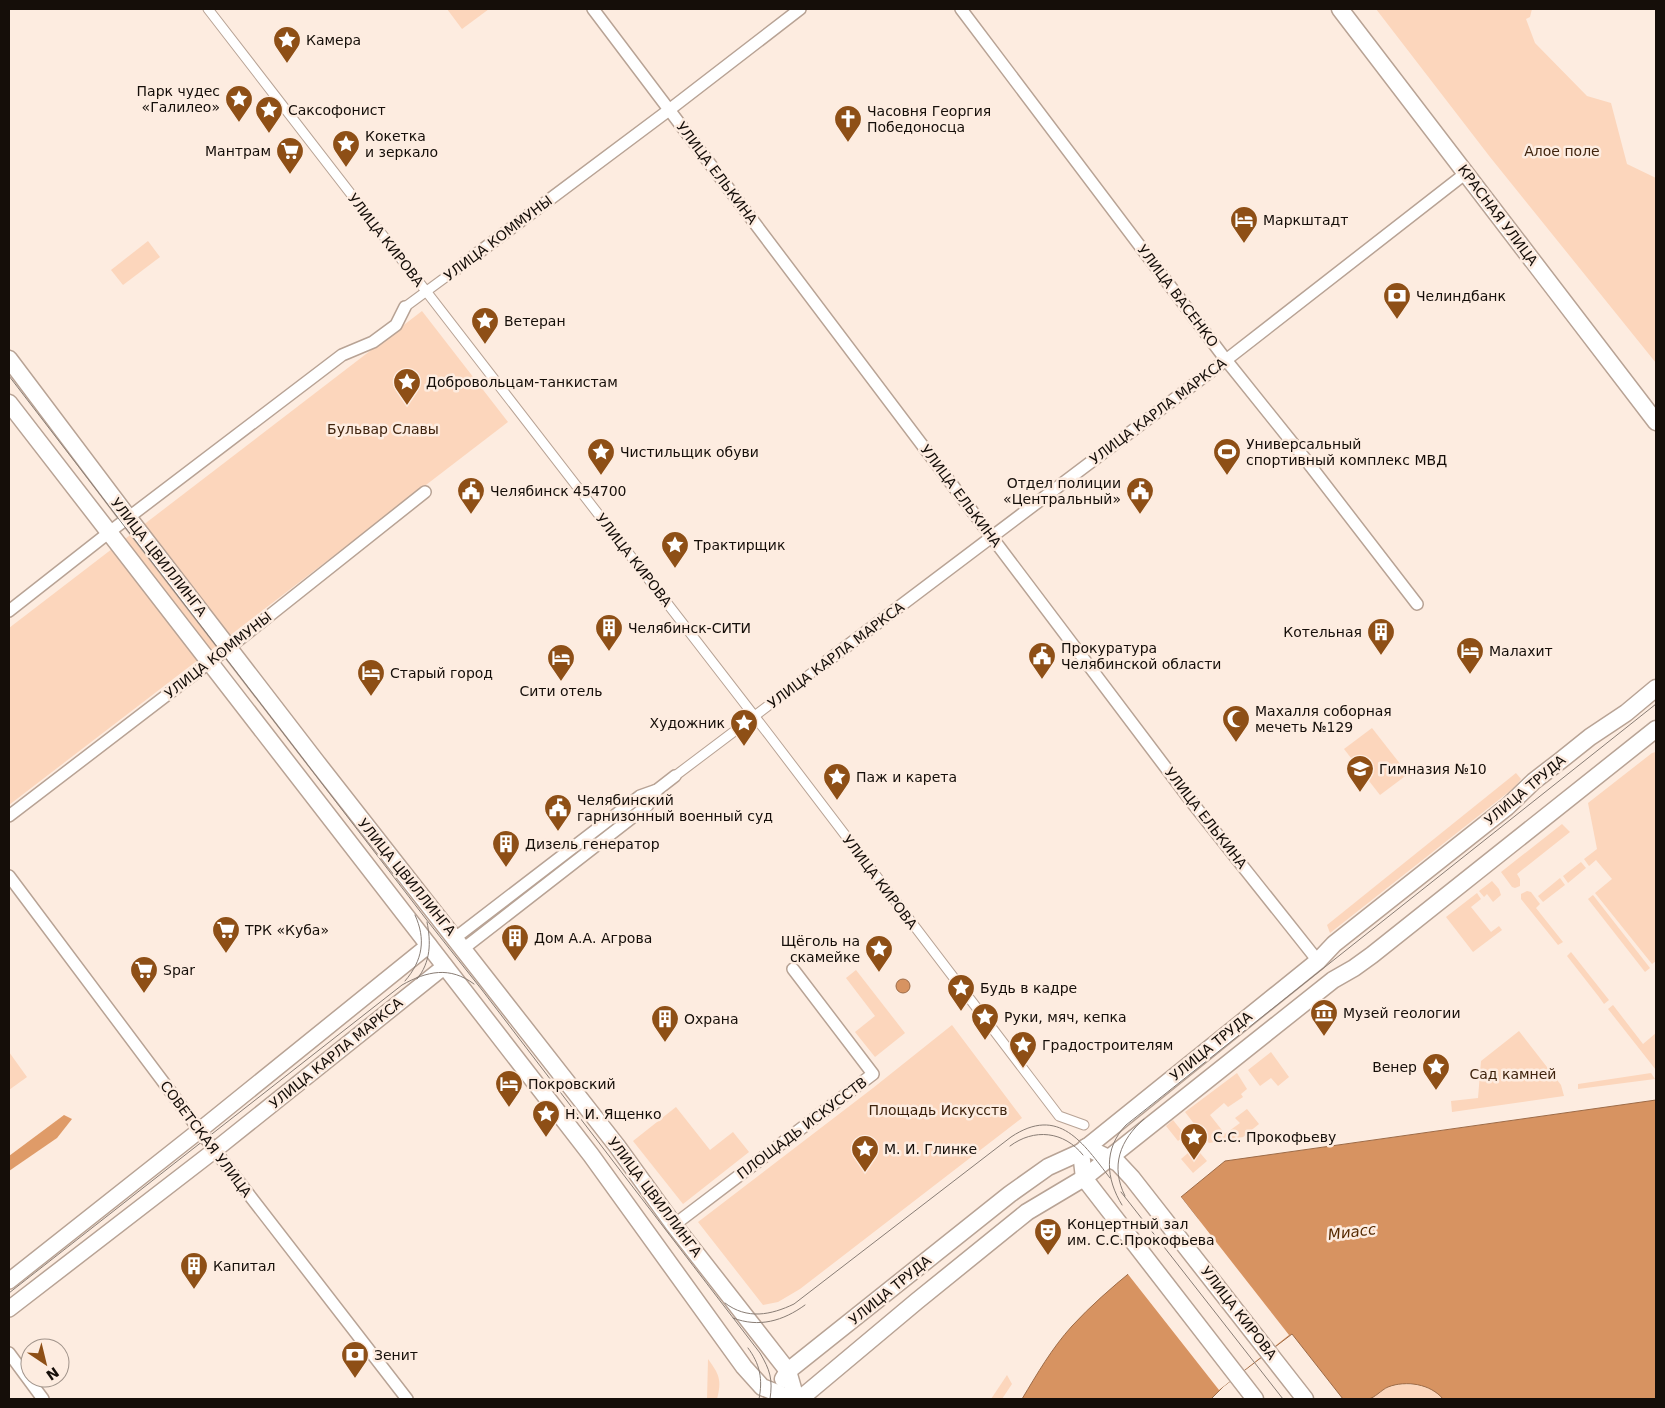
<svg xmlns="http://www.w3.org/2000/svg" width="1665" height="1408" viewBox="0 0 1665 1408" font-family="'DejaVu Sans',sans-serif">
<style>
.green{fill:#fcd6bc}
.forest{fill:#df9b68}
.water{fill:#d79361;stroke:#9d6b47}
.pier{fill:#fdece0}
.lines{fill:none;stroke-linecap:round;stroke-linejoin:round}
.pedestrian-casing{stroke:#b8a395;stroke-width:11}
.minor-casing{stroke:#b8a395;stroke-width:14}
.tertiary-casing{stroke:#b8a395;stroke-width:18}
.secondary-casing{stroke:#b8a395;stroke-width:19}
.pedestrian{stroke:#fff;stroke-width:9}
.minor{stroke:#fff;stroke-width:11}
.tertiary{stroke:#fff;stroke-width:15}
.secondary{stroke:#fff;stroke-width:16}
.tram{stroke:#897d75;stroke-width:1}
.labels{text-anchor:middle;stroke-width:5;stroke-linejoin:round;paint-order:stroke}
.poi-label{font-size:14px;fill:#150e09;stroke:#fdece0;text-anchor:start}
.park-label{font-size:14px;fill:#3f230d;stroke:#fdece0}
.street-label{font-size:14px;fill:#150e09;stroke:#fdece0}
.water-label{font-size:15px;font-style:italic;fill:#562a01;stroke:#fdece0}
</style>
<rect width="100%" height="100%" fill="#fdece0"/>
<!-- green -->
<g class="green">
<path d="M447 9H489L462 29Z"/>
<path d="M1376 9H1532L1530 17 1526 19 1535 43 1587 96 1611 103 1627 164 1656 178V363L1490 157Z"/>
<path d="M148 241 160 257 123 285 111 270Z"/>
<path d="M422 311 508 422 9 805V628Z"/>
<path d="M1372 728 1408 774 1380 795 1344 749Z"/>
<path d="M1656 752V961L1652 964 1595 893 1612 879 1596 860 1589 866 1584 859 1597 849 1588 803 1652 753Z"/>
<path d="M1516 773 1521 779 1515 787 1330 933 1327 925Z"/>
<path d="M1562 824 1570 832 1517 874 1520 879V886L1515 888 1512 887 1501 872Z"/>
<path d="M1581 862 1586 868 1568 883 1563 876Z"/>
<path d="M1560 878 1565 885 1543 902 1538 896Z"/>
<path d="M1492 881 1499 889 1501 895 1493 902 1487 894 1484 897 1479 891Z"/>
<path d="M1527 891 1531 892 1540 904 1536 908 1563 942 1558 945 1521 899V894Z"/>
<path d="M1477 893 1481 899 1471 907 1491 932 1499 926 1502 930 1473 952 1446 917Z"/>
<path d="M1593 895 1650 968 1645 972 1588 899Z"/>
<path d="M1571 952 1609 1000 1604 1004 1599 997 1567 956Z"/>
<path d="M856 970 905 1033 875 1057 855 1032 875 1016 846 978Z"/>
<path d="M1613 1005 1643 1044 1656 1033V1070L1608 1009Z"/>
<path d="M952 1025 1022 1118 800 1289 778 1302 763 1305 698 1222 873 1088Z"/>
<path d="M1519 1031 1561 1085 1564 1096 1452 1112 1451 1101 1478 1098 1481 1061Z"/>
<path d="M9 1052 27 1077 9 1090Z"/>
<path d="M1271 1052 1289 1077 1278 1086 1271 1078 1260 1086 1248 1070Z"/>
<path d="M1237 1073 1247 1089 1241 1094 1243 1097 1228 1107 1224 1103 1210 1115 1225 1134 1240 1123 1235 1118 1247 1109 1259 1124 1243 1137 1209 1143 1185 1112Z"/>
<path d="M1651 1073 1655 1079 1578 1089V1084Z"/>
<path d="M676 1107 710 1150 733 1132 749 1152 683 1204 633 1141Z"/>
<path d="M1173 1120 1185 1135 1178 1141 1166 1126Z"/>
<path d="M1195 1147 1207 1161 1193 1173 1181 1159Z"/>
<path d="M708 1359C719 1374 722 1380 717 1399H707Z"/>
<path d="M1007 1375 1012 1384 1002 1399H991Z"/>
<path d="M1404 1384C1419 1385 1433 1387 1443 1399H1369L1388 1387Z"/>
</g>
<!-- forest -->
<path class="forest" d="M64 1115 72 1119 57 1138 9 1171V1156Z"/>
<!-- water -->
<g class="water">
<circle cx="903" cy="986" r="7"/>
<path d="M1656 1100V1399H1443C1431 1384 1406 1380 1388 1387 1381 1390 1375 1398 1368 1399 1360 1401 1351 1399 1343 1399L1292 1334 1224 1386 1211 1399H1022C1037 1374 1052 1348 1072 1326 1109 1286 1155 1253 1198 1219L1181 1197 1225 1161Z"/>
</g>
<!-- pier -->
<path class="pier" d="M1181 1197 1289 1335 1219 1390 1127 1273 1195 1219 1179 1198Z"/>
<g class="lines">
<defs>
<g id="pedestrian">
<path d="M208 9 769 735 1059 1116 1084 1125"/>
<path d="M405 307 458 268"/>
<path d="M675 776 826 662"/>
</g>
<g id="minor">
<path d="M593 9 1194 805 1318 961"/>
<path d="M961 9 1226 360 1299 451 1417 604"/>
<path d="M458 268 669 110 800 9"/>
<path d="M9 611 116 527 342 355 373 342 396 325 405 307"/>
<path d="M826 662 1226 360 1466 173"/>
<path d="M9 816 240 639 425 492"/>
<path d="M9 876 209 1143 407 1399"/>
<path d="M455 938 640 796 657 790 675 776"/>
<path d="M463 949 647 806 657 790"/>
<path d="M674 1225 873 1074 793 969"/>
<path d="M9 1353 43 1399"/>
</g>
<g id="tertiary">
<path d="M9 1281 200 1130 429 945"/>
<path d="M9 1309 215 1150 445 966"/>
</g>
<g id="secondary">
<path d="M1340 9 1656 422"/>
<path d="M9 359 128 517 315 760 617 1146 674 1225 788 1371 796 1399"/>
<path d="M9 403 591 1155 744 1367 762 1387 792 1399"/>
<path d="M1086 1147 1118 1163 1132 1178 1305 1399"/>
<path d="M1081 1152 1084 1178 1255 1399"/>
<path d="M783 1379 788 1371 1010 1194 1048 1167 1081 1152 1318 961 1334 944 1507 807 1534 781 1560 761 1590 737 1626 713 1656 688"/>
<path d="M800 1399 917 1301 1027 1212 1084 1178 1333 980 1354 968 1372 955 1656 729"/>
</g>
</defs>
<!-- pedestrian casing -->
<use href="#pedestrian" class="pedestrian-casing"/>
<!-- minor casing -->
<use href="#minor" class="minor-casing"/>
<!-- tertiary casing -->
<use href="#tertiary" class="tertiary-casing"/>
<!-- secondary casing -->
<use href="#secondary" class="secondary-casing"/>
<!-- pedestrian -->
<use href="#pedestrian" class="pedestrian"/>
<!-- minor -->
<use href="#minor" class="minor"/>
<!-- tertiary -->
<use href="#tertiary" class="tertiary"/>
<!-- secondary -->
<use href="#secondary" class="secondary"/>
<!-- tram -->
<g class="tram">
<path d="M9 376 426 919 482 990 760 1353C770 1370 773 1379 770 1399"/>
<path d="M417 979C431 962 431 942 427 922"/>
<path d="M405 981C423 960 426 939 415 915"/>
<path d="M1010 1146C1034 1128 1064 1131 1083 1155"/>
<path d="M1121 1192 1283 1399"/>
<path d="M1125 1196C1110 1166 1120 1140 1144 1119"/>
<path d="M1122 1205C1106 1179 1103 1149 1126 1125L1656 704"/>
<path d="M9 1293 402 985C427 971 450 966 474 984"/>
<path d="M725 1303C747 1320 771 1315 794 1304L1011 1137C1059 1105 1083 1143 1110 1178"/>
<path d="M733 1318C759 1328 783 1321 805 1305"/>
<path d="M748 1348C760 1364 763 1379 759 1399"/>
</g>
</g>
<!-- icons -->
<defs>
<symbol id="sight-pin" viewBox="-11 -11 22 30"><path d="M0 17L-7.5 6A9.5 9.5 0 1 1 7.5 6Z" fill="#8e4f16" stroke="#fdece0"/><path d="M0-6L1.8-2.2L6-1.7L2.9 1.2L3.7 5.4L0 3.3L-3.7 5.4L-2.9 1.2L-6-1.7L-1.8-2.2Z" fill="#fff"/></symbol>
<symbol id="church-pin" viewBox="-11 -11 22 30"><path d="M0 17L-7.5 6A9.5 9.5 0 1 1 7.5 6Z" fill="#8e4f16" stroke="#fdece0"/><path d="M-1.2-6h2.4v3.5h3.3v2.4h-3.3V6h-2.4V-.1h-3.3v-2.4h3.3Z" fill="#fff"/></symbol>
<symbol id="supermarket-pin" viewBox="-11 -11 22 30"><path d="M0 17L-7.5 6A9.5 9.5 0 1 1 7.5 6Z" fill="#8e4f16" stroke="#fdece0"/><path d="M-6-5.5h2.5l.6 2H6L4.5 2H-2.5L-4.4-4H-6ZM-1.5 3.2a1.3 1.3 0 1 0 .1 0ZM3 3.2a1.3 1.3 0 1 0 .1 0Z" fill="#fff"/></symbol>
<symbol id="hotel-pin" viewBox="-11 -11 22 30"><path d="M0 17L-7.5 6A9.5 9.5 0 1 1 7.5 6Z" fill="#8e4f16" stroke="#fdece0"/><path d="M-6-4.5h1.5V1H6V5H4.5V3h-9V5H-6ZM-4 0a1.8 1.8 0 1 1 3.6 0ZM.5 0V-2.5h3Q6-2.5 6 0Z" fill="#fff"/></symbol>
<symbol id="bank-pin" viewBox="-11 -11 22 30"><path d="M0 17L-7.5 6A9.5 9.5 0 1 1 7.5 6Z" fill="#8e4f16" stroke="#fdece0"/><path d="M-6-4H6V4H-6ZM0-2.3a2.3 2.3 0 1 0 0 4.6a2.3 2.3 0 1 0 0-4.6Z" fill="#fff"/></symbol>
<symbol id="stadium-pin" viewBox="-11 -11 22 30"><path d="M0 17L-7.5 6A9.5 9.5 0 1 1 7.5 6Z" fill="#8e4f16" stroke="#fdece0"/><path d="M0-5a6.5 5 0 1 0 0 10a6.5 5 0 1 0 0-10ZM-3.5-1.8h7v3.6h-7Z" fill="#fff"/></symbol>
<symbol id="civic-pin" viewBox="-11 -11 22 30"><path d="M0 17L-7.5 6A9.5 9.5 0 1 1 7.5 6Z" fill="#8e4f16" stroke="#fdece0"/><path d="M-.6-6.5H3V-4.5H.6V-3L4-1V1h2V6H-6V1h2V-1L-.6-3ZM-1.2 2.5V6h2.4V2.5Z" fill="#fff"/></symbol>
<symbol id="building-pin" viewBox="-11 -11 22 30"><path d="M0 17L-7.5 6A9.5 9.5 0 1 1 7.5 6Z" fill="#8e4f16" stroke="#fdece0"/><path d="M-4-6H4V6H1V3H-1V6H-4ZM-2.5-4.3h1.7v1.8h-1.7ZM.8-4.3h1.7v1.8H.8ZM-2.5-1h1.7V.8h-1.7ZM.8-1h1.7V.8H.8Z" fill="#fff"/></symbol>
<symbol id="mosque-pin" viewBox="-11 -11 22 30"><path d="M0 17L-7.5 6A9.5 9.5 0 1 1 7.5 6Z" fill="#8e4f16" stroke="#fdece0"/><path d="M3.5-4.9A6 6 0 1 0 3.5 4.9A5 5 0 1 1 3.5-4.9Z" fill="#fff"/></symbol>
<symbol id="school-pin" viewBox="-11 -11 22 30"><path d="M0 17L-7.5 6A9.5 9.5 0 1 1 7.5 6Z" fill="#8e4f16" stroke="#fdece0"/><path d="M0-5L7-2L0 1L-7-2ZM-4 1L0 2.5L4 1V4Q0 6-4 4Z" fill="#fff"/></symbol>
<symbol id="museum-pin" viewBox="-11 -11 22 30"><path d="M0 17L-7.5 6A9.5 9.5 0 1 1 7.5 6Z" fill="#8e4f16" stroke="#fdece0"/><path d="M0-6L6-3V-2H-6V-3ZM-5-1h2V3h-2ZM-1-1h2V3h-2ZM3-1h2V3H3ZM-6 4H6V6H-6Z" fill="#fff"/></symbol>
<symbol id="theatre-pin" viewBox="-11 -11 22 30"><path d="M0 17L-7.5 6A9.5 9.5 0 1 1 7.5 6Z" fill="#8e4f16" stroke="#fdece0"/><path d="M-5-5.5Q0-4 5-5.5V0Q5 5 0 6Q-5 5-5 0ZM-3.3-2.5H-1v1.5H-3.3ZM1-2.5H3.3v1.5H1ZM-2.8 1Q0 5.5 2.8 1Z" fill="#fff"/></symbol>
</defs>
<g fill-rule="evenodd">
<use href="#sight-pin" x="271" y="24" width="32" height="43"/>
<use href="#sight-pin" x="223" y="83" width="32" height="43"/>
<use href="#sight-pin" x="253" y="94" width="32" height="43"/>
<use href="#church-pin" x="832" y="103" width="32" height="43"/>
<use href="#sight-pin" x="330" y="128" width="32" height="43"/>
<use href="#supermarket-pin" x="274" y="135" width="32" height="43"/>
<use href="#hotel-pin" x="1228" y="204" width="32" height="43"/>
<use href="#bank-pin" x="1381" y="280" width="32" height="43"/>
<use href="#sight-pin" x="469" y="305" width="32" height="43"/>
<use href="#sight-pin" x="391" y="366" width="32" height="43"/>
<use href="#sight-pin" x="585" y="436" width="32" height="43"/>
<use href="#stadium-pin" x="1211" y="436" width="32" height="43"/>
<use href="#civic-pin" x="455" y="475" width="32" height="43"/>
<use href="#civic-pin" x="1124" y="475" width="32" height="43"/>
<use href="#sight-pin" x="659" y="529" width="32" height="43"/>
<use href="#building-pin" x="593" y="612" width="32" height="43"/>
<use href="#building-pin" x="1365" y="616" width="32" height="43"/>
<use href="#hotel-pin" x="1454" y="635" width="32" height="43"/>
<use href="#civic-pin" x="1026" y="640" width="32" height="43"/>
<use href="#hotel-pin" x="545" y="642" width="32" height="43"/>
<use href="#hotel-pin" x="355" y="657" width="32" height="43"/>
<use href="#mosque-pin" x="1220" y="703" width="32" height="43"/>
<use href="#sight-pin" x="728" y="707" width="32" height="43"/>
<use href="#school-pin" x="1344" y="753" width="32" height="43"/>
<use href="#sight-pin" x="821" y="761" width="32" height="43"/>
<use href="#civic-pin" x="542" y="792" width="32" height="43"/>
<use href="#building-pin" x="490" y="828" width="32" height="43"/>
<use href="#supermarket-pin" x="210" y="914" width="32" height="43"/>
<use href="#building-pin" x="499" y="922" width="32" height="43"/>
<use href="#sight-pin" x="863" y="933" width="32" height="43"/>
<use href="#supermarket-pin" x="128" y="954" width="32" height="43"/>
<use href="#sight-pin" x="945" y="972" width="32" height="43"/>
<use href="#museum-pin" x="1308" y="997" width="32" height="43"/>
<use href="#sight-pin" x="969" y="1001" width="32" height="43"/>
<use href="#building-pin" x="649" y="1003" width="32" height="43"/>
<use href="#sight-pin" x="1007" y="1029" width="32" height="43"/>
<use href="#sight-pin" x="1420" y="1051" width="32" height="43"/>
<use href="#hotel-pin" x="493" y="1068" width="32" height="43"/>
<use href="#sight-pin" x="530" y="1098" width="32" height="43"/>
<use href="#sight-pin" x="1178" y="1121" width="32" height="43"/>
<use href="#sight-pin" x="849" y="1133" width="32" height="43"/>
<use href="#theatre-pin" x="1032" y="1216" width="32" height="43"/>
<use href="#building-pin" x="178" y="1250" width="32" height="43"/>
<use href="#bank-pin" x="339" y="1339" width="32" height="43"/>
</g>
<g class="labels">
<!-- poi labels -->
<g class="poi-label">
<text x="306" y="45">Камера</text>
<text x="220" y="96" text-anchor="end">Парк чудес<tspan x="220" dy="16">«Галилео»</tspan></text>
<text x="288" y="115">Саксофонист</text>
<text x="867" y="116">Часовня Георгия<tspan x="867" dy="16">Победоносца</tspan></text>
<text x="365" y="141">Кокетка<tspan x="365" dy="16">и зеркало</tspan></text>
<text x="271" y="156" text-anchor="end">Мантрам</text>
<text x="1263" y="225">Маркштадт</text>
<text x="1416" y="301">Челиндбанк</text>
<text x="504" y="326">Ветеран</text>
<text x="426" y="387">Добровольцам-танкистам</text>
<text x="1246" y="449">Универсальный<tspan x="1246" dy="16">спортивный комплекс МВД</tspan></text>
<text x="620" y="457">Чистильщик обуви</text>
<text x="1121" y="488" text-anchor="end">Отдел полиции<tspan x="1121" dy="16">«Центральный»</tspan></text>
<text x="490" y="496">Челябинск 454700</text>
<text x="694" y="550">Трактирщик</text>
<text x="628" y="633">Челябинск-СИТИ</text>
<text x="1362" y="637" text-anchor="end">Котельная</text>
<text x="1061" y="653">Прокуратура<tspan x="1061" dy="16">Челябинской области</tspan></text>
<text x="1489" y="656">Малахит</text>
<text x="390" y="678">Старый город</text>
<text x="561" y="696" text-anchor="middle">Сити отель</text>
<text x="1255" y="716">Махалля соборная<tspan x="1255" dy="16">мечеть №129</tspan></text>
<text x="725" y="728" text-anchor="end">Художник</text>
<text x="1379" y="774">Гимназия №10</text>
<text x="856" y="782">Паж и карета</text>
<text x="577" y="805">Челябинский<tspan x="577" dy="16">гарнизонный военный суд</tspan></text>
<text x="525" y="849">Дизель генератор</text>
<text x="245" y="935">ТРК «Куба»</text>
<text x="534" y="943">Дом А.А. Агрова</text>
<text x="860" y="946" text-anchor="end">Щёголь на<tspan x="860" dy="16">скамейке</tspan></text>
<text x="163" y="975">Spar</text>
<text x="980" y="993">Будь в кадре</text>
<text x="1343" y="1018">Музей геологии</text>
<text x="1004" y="1022">Руки, мяч, кепка</text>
<text x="684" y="1024">Охрана</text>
<text x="1042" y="1050">Градостроителям</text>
<text x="1417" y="1072" text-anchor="end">Венер</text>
<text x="528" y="1089">Покровский</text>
<text x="565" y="1119">Н. И. Ященко</text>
<text x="1213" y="1142">С.С. Прокофьеву</text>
<text x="884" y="1154">М. И. Глинке</text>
<text x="1067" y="1229">Концертный зал<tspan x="1067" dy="16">им. С.С.Прокофьева</tspan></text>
<text x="213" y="1271">Капитал</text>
<text x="374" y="1360">Зенит</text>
</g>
<!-- park labels -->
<g class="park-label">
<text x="1562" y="156">Алое поле</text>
<text x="383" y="434">Бульвар Славы</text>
<text x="1513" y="1079">Сад камней</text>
<text x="938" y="1115">Площадь Искусств</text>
</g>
<!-- street labels -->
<g class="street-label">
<text transform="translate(717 173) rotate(53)" y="5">УЛИЦА ЕЛЬКИНА</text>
<text transform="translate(1498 215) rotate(53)" y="5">КРАСНАЯ УЛИЦА</text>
<text transform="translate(498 238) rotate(-37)" y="5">УЛИЦА КОММУНЫ</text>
<text transform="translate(386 240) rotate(52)" y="5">УЛИЦА КИРОВА</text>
<text transform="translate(1178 296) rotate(53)" y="5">УЛИЦА ВАСЕНКО</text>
<text transform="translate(1158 411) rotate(-37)" y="5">УЛИЦА КАРЛА МАРКСА</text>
<text transform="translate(961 496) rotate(53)" y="5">УЛИЦА ЕЛЬКИНА</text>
<text transform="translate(159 557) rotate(52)" y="5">УЛИЦА ЦВИЛЛИНГА</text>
<text transform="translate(634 560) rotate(52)" y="5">УЛИЦА КИРОВА</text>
<text transform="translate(218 655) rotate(-38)" y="5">УЛИЦА КОММУНЫ</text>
<text transform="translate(836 655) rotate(-37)" y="5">УЛИЦА КАРЛА МАРКСА</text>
<text transform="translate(1525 790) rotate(-40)" y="5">УЛИЦА ТРУДА</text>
<text transform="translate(1206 818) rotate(52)" y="5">УЛИЦА ЕЛЬКИНА</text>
<text transform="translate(407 877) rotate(51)" y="5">УЛИЦА ЦВИЛЛИНГА</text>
<text transform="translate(880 882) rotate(53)" y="5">УЛИЦА КИРОВА</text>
<text transform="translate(1211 1046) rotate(-39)" y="5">УЛИЦА ТРУДА</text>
<text transform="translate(336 1053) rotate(-39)" y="5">УЛИЦА КАРЛА МАРКСА</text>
<text transform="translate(802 1128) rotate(-37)" y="5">ПЛОЩАДЬ ИСКУССТВ</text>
<text transform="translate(206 1139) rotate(53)" y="5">СОВЕТСКАЯ УЛИЦА</text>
<text transform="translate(655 1197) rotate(53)" y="5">УЛИЦА ЦВИЛЛИНГА</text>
<text transform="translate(890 1290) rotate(-39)" y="5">УЛИЦА ТРУДА</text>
<text transform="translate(1239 1313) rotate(52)" y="5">УЛИЦА КИРОВА</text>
</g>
<!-- water labels -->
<g class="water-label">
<text transform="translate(1352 1232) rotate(-7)" y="5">Миасс</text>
</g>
</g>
<!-- border -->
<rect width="1665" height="1408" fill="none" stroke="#150e09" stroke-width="20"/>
<!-- north arrow -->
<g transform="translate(45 1363) rotate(145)"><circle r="24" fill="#fdece0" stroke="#a0938a"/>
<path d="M0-4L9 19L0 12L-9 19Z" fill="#8e4f16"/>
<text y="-8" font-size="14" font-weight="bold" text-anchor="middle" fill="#150e09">N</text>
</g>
</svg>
